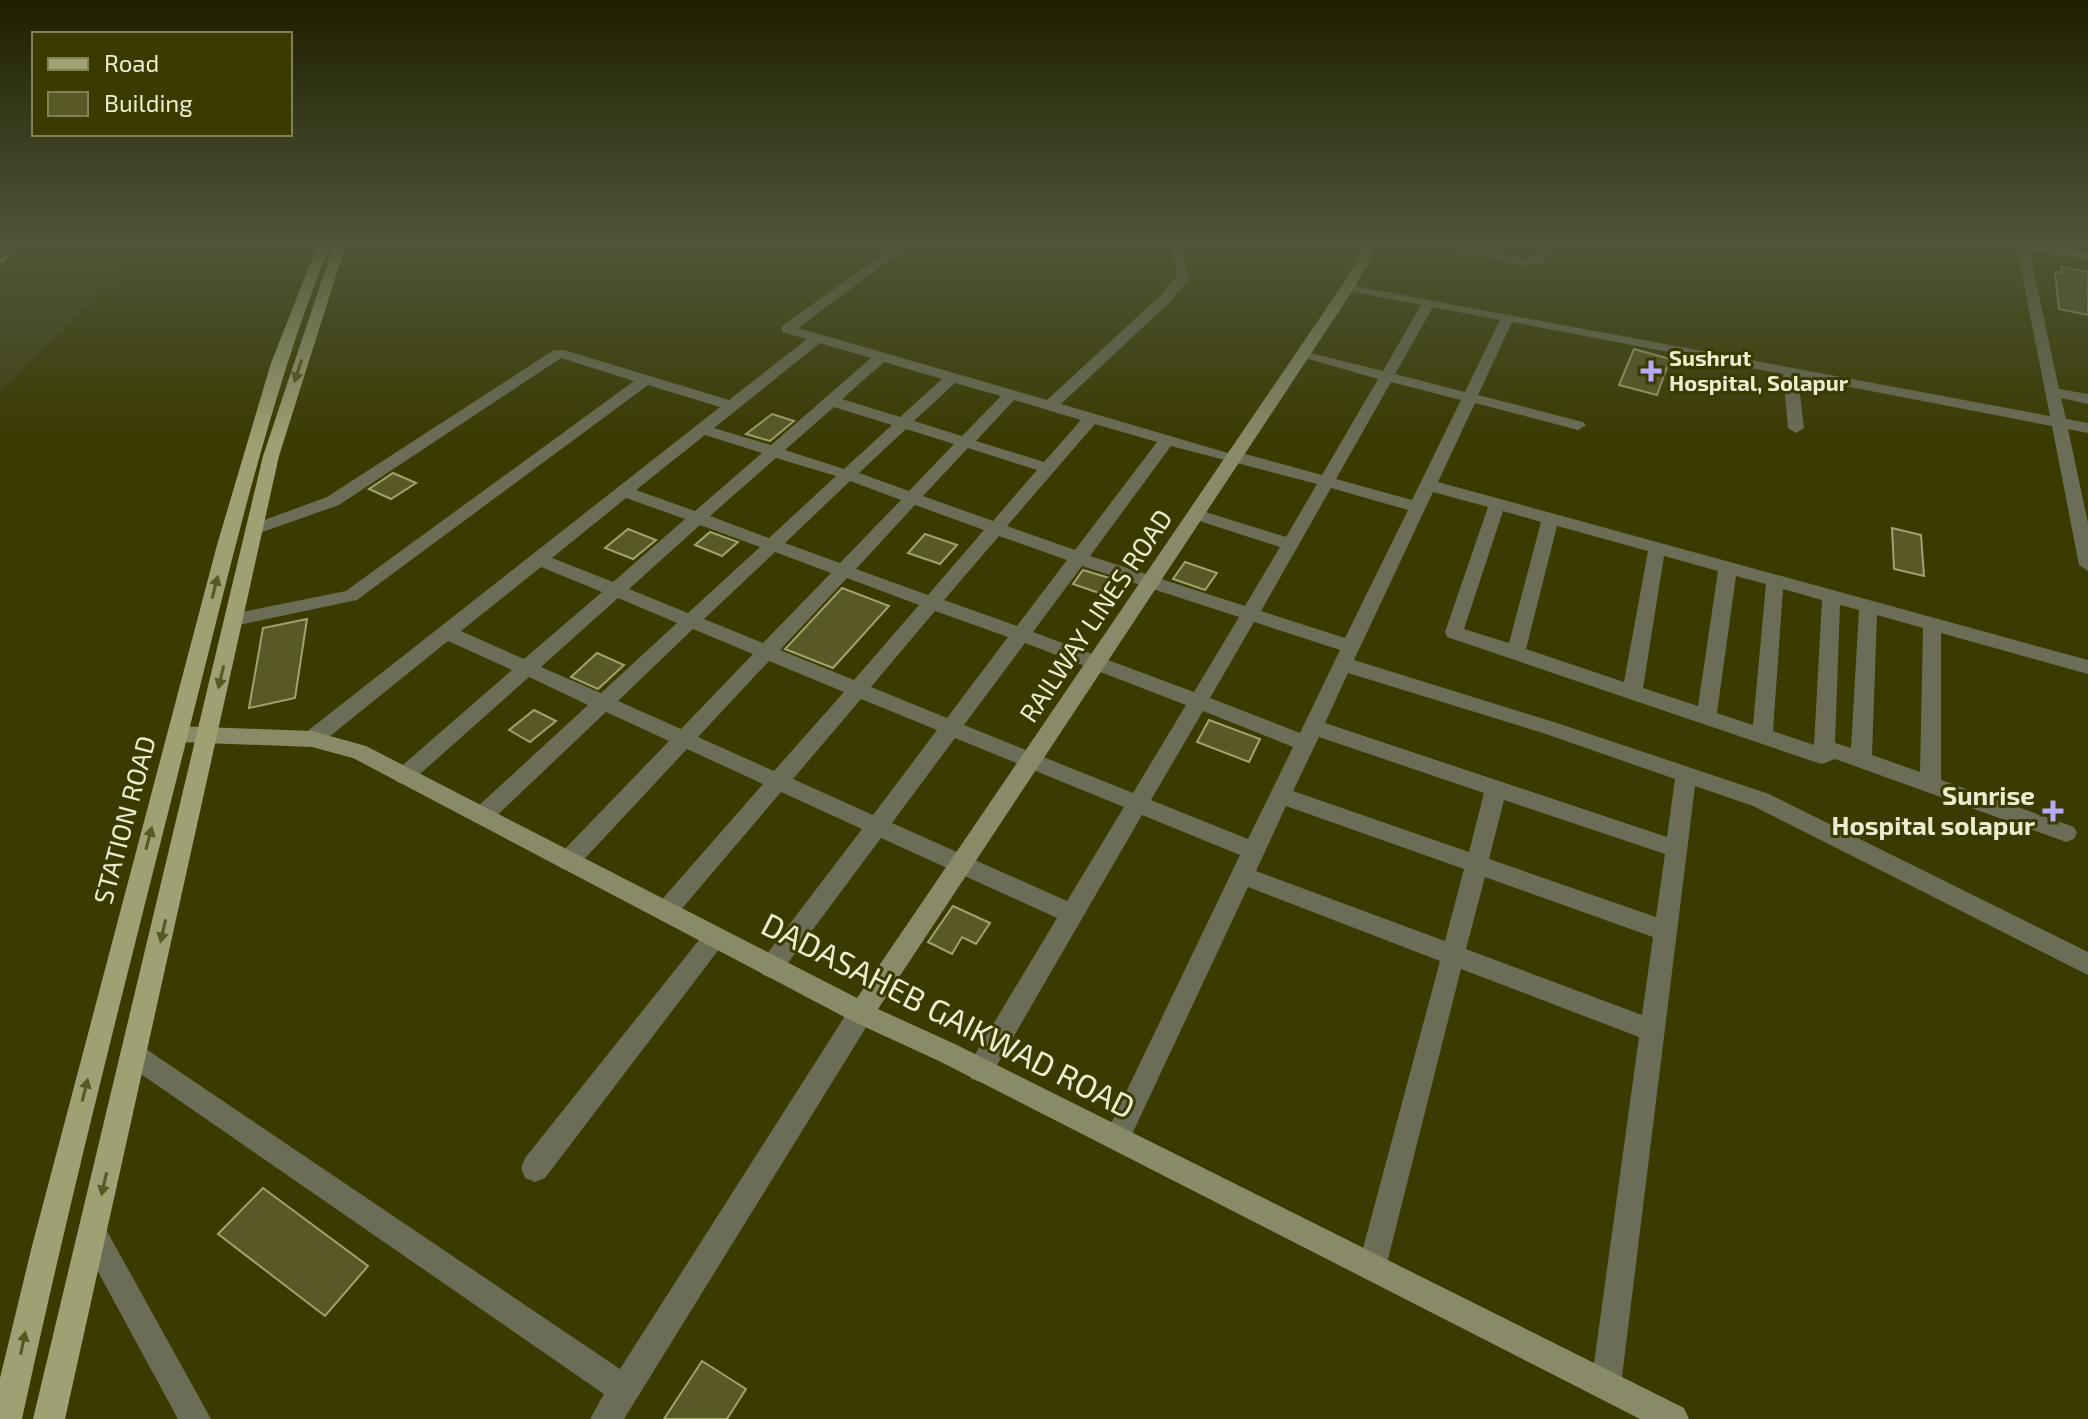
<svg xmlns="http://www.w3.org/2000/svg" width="2088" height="1419" viewBox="0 0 2088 1419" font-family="'Exo 2',sans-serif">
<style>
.built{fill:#404113}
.building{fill:#585926;stroke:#a1a36e;stroke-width:2}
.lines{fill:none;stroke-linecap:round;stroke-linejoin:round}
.street{fill:#6c6d57;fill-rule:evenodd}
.secondary{fill:#898a68;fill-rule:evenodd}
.primary{fill:#9fa174;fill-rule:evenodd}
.rail{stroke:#d0d2b2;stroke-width:4;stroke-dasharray:11 6;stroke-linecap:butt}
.oneway{fill:#585924}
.poi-dot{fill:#b6abf8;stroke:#3a3a01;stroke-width:3}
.labels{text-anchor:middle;stroke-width:6;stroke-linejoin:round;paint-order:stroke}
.far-poi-label{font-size:22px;font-weight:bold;fill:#ebedd1;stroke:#3a3a01;text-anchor:start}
.street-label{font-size:26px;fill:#ebedd1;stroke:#3a3a01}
.poi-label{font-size:26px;font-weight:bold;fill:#ebedd1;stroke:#3a3a01;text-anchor:end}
.near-street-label{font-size:32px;fill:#ebedd1;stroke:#3a3a01}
</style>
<rect width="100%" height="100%" fill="#3a3a01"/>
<!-- built -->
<path class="built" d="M0 244H159L125 269 0 392Z"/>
<!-- building -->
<g class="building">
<path d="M2061 267 2088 272V315L2059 309 2055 272 2062 273Z"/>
<path d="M1634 349 1670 359 1657 395 1619 385Z"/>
<path d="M772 414 794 421 770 441 746 434Z"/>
<path d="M393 473 416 483 391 499 369 489Z"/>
<path d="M1892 528 1921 535 1924 576 1894 569Z"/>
<path d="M628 529 656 540 633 559 605 548Z"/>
<path d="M710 532 738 542 722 556 695 545Z"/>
<path d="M925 534 957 545 940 564 908 553Z"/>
<path d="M1185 562 1217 573 1205 590 1173 579Z"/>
<path d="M1083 570 1113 579 1102 594 1073 584Z"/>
<path d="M842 588 889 606 833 668 785 649Z"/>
<path d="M307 619 295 698 249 708 263 628Z"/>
<path d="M597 653 624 665 598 689 571 677Z"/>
<path d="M534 710 556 721 530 742 509 730Z"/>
<path d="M1209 720 1260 739 1249 762 1197 742Z"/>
<path d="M953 906 990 923 976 944 962 937 952 954 928 942Z"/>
<path d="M263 1188 368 1266 325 1316 218 1234Z"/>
<path d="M702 1361 746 1389 727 1419H664Z"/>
</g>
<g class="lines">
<!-- street -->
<g class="street">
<path d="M897 244H911L798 328 1047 400 1161 295 1177 276 1172 252 1176 244H1188L1184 252 1189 279 1171 301 1061 404 1228 453 1234 451 1322 475 1378 379 1295 355 1302 351 1383 371 1421 305 1343 290V284L2050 416 2016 244H2028L2059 389 2088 394V404L2061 398 2066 419 2088 423V433L2068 429 2088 523V571L2079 565 2052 426 1798 377 1804 428 1796 433 1788 428 1783 374 1512 322 1478 395 1583 422 1586 425 1578 430 1475 403 1438 482 2088 660V674L1941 633V780L2074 827 2077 833 2074 839 2066 842 2058 839 1835 759 1822 764 1815 762 1447 637 1445 632 1488 507 1433 492 1354 660 1557 723 1769 794 2088 952V975L1753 806 1695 786 1621 1385 1617 1396 1606 1400 1595 1396 1591 1385 1639 1037 1461 969 1386 1267 1382 1277 1372 1281 1362 1277 1358 1267 1440 961 1248 887 1126 1147 1117 1151 1108 1147 1104 1138 1240 855 1142 815 989 1079 980 1082 971 1079 967 1070 971 1061 1057 918 881 838 779 975 771 978 763 975 759 967 763 959 862 829 781 792 674 918 666 921 658 918 654 911 658 904 763 784 687 749 576 868 568 870 560 868 557 861 560 854 669 741 606 712 490 822 482 825 474 822 471 816 474 810 588 705 529 677 411 782 404 784 397 782 393 776 397 770 512 670 448 641 319 745H305L302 739 305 733 720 407 648 385 357 600 234 626 227 625 225 620 227 615 346 591 634 381 561 358 339 505 254 535 245 530 248 526 327 497 554 350H564L729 400 807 339 782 332V326ZM1433 307 1500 320 1465 392 1395 374ZM820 343 871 358 771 445 714 428ZM884 362 942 379 900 417 842 399ZM1391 382 1461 400 1412 500 1336 479ZM955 383 1001 396 962 436 914 421ZM1014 400 1081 420 1044 462 976 441ZM834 407 892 425 844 469 785 450ZM1095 424 1157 442 1075 550 1007 526ZM906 429 954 444 909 491 859 473ZM705 435 762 453 695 511 636 490ZM1171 446 1317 484 1286 537 1196 509 1188 514 1190 518 1280 547 1245 606 1090 556ZM968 448 1037 470 993 521 923 496ZM776 458 836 476 769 538 710 516ZM850 481 901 500 840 563 785 543ZM1331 488 1408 510 1345 638 1261 611ZM626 498 685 519 613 582 552 558ZM915 505 984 530 928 595 856 569ZM1503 511 1541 522 1509 643 1464 629ZM700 525 760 547 688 613 629 589ZM1557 526 1648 551 1624 682 1526 649ZM999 536 1067 560 1017 626 944 600ZM775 552 831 573 763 643 704 619ZM1664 556 1718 571 1698 706 1643 688ZM1082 566 1239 617 1194 692 1033 632ZM541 567 602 592 524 659 461 631ZM1736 576 1766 584 1753 725 1717 713ZM847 578 919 605 854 680 780 650ZM1783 589 1822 600 1814 745 1773 731ZM618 598 677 623 601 693 541 667ZM1840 605 1859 610 1851 748 1835 743ZM935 611 1008 637 947 718 871 687ZM1877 615 1923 628 1920 772 1872 755ZM1254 622 1340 650 1300 733 1210 698ZM693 629 753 654 681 729 618 701ZM1025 643 1186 705 1133 793 964 725ZM769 661 844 692 774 771 698 737ZM1348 673 1543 733 1675 779 1667 837 1325 723ZM861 699 937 730 873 815 793 779ZM1203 711 1293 747 1248 839 1151 800ZM1319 737 1484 793 1469 852 1293 791ZM955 738 1124 807 1067 901 892 823ZM1504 800 1665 854 1656 917 1489 859ZM1286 806 1464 869 1445 941 1256 871ZM1485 877 1653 937 1642 1015 1466 949Z"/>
<path d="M1427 244H1452L1523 258 1534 257 1548 244H1561L1543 263 1523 266Z"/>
<path d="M715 927 723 930 727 937 723 944 545 1178 535 1182 525 1178 521 1168 525 1158 707 930Z"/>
<path d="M861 1002 870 1005 873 1013 870 1021 624 1419H590L604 1394 125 1063 121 1055 125 1047 134 1043 143 1047 620 1369 852 1005Z"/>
<path d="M93 1220 103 1224 211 1419H178L83 1244 79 1234 83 1224Z"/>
</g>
<!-- secondary -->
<g class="secondary">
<path d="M1361 244H1373L1371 257 1355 287 878 1009 957 1045 1684 1408 1689 1419H1640L939 1061 852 1021 353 758 312 747 178 742 171 739 168 734 171 729 178 726 312 731 366 746 857 998 1341 287 1359 257Z"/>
<path d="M2010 244H2039L2088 252V260L2016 248Z"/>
</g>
<!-- primary -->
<g class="primary">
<path d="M318 244H330C266 406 229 574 186 742 129 967 71 1192 22 1419H0V1378L32 1246 217 545 271 363Z"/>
<path d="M334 244H346L279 456 65 1419H33L263 456Z"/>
</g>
<!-- rail -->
<path class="rail" d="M0 262 21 244"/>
</g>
<!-- one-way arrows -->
<defs><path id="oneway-solid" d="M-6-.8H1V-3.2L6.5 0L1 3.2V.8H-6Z" transform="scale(2)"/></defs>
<g class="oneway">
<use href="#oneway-solid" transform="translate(298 371) rotate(108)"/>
<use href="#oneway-solid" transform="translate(215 587) rotate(-76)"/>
<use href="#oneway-solid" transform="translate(221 677) rotate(103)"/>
<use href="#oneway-solid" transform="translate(149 838) rotate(-75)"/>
<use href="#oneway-solid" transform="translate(163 931) rotate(103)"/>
<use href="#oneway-solid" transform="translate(85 1090) rotate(-76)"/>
<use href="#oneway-solid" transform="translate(104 1184) rotate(103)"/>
<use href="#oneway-solid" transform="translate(23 1343) rotate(-78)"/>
</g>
<!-- sky -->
<linearGradient id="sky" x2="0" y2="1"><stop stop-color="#202001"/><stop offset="0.55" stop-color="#4f5538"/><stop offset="1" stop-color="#4f5538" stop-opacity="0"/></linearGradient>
<rect width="2088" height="443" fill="url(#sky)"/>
<!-- markers -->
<g class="poi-dot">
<path d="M1647 359h8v8h8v8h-8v8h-8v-8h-8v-8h8z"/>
<path d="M2049 799h8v8h8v8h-8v8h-8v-8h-8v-8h8z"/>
</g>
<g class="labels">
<!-- far-poi labels -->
<g class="far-poi-label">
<text x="1669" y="366">Sushrut<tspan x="1669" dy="25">Hospital, Solapur</tspan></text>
</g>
<!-- street labels -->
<g class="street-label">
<text transform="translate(1096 616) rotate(-56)" y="9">RAILWAY LINES ROAD</text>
<text transform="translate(125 820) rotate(-75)" y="9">STATION ROAD</text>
</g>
<!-- poi labels -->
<g class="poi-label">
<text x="2035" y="805">Sunrise<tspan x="2035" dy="30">Hospital solapur</tspan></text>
</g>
<!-- near-street labels -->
<g class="near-street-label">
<text transform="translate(948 1016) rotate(27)" y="11">DADASAHEB GAIKWAD ROAD</text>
</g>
</g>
<!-- legend -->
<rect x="32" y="32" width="260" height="104" fill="#3a3a01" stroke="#818254" stroke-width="2"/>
<rect x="48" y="58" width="40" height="12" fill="#9fa174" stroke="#818254" stroke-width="2"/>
<text x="104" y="72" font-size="24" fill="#ebedd1">Road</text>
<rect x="48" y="92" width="40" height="24" fill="#585926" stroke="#818254" stroke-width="2"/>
<text x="104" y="112" font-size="24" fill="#ebedd1">Building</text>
</svg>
